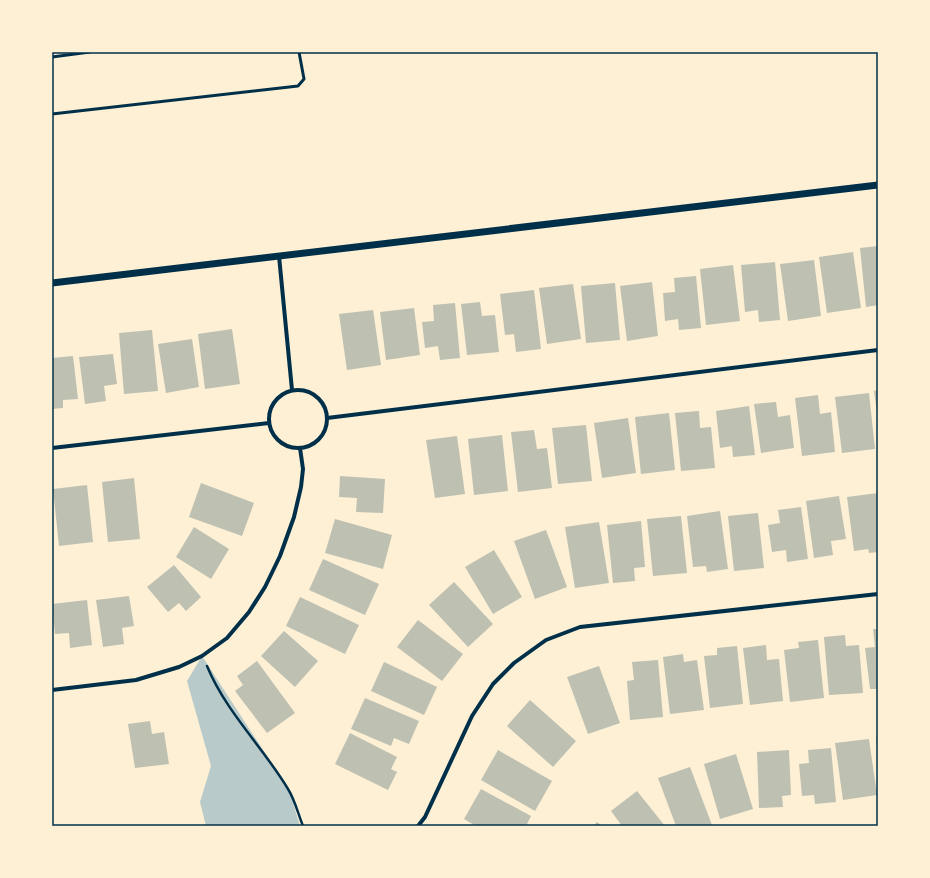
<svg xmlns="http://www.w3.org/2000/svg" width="930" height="878" viewBox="0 0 930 878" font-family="'Sofia Sans Condensed',sans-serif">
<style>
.green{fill:#b9caca}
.building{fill:#bec0b2}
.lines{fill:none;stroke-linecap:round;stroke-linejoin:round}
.path{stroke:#003049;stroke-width:2.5}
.service{stroke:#003049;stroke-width:3}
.minor{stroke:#003049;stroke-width:4}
.tertiary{stroke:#003049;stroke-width:7}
.neatline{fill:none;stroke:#003049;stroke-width:1.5}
</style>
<rect width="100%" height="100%" fill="#fdf0d5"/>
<!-- green -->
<path class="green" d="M202 656 289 790 300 826H206L200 802 211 766 187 681Z"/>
<!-- building -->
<g class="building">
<path d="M878 246V305L866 307 860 248Z"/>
<path d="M853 252 861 308 827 313 819 257Z"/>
<path d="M814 260 821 316 788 321 780 264Z"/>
<path d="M775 262 780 320 759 322 758 310 745 312 741 265Z"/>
<path d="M733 265 740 321 706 325 700 269Z"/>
<path d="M696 276 701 328 679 330 678 319 665 321 663 293 675 292 674 278Z"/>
<path d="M652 282 658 336 627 341 620 286Z"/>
<path d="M615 283 620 340 586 343 581 286Z"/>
<path d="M573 284 581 339 547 344 539 288Z"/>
<path d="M534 290 541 349 516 352 514 334 505 335 500 294Z"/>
<path d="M480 302 482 316 495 315 499 352 467 355 461 304Z"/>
<path d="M455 303 460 358 440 360 438 346 425 348 422 322 434 321 433 305Z"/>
<path d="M414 308 420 355 386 360 380 312Z"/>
<path d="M373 310 381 365 347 370 339 314Z"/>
<path d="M232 329 240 384 205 389 198 334Z"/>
<path d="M152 330 158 391 124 394 119 333Z"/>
<path d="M192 339 199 387 166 393 158 344Z"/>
<path d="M113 354 117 384 104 386 106 401 85 404 79 357Z"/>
<path d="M73 356 78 399 63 400V408L52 409V358Z"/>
<path d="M878 390V413H877L874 391Z"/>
<path d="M869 393 875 449 842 453 835 397Z"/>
<path d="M818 395 820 414 831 412 835 452 802 456 795 398Z"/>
<path d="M776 402 778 417 790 415 794 448 761 453 754 404Z"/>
<path d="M749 406 755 455 733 457 732 446 720 448 716 411Z"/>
<path d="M699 411 700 428 711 427 715 468 681 471 675 413Z"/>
<path d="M669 413 675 470 641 474 635 417Z"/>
<path d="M628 418 636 473 602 478 594 423Z"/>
<path d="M586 425 592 481 558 484 552 428Z"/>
<path d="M534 430 537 449 547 448 552 488 518 492 511 432Z"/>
<path d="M502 435 508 491 474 495 468 439Z"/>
<path d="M457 436 465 494 435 498 426 440Z"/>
<path d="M340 476 385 479 383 513 356 512 357 498 339 497Z"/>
<path d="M134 478 140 539 108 542 102 482Z"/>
<path d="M201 483 254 503 242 536 189 517Z"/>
<path d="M87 485 93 542 59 546 53 489Z"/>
<path d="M878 493V552L869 553 868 549 854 551 847 497Z"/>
<path d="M839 496 846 539 831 541 833 555 814 558 806 501Z"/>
<path d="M801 507 808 559 787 562 786 550 772 552 768 525 780 523 778 510Z"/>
<path d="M720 511 728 569 707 572 706 566 693 567 687 516Z"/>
<path d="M758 513 764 568 734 571 728 516Z"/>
<path d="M681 516 687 573 653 576 647 519Z"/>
<path d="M335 519 392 535 383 569 325 553Z"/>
<path d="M641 521 645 567 634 568 635 581 613 583 607 525Z"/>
<path d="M599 522 609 583 575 588 565 527Z"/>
<path d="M194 527 229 549 211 579 176 557Z"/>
<path d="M546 530 567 587 535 599 514 541Z"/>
<path d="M494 550 522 597 493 614 465 567Z"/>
<path d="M323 559 379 584 365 615 309 590Z"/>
<path d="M174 565 201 597 186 611 179 603 168 612 147 587Z"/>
<path d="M454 582 493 624 468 647 429 605Z"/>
<path d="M129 596 134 626 122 628 124 644 103 647 96 600Z"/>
<path d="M300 597 359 625 345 654 286 626Z"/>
<path d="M87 600 92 645 70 648 69 633 55 634 52 604Z"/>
<path d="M418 620 463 654 442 681 397 647Z"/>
<path d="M873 629H878V689H870L865 648 875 647Z"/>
<path d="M284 631 318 661 295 687 261 656Z"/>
<path d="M845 635 846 646 859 645 863 693 829 695 824 637Z"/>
<path d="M818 640 824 698 790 702 784 650 799 648 798 642Z"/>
<path d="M766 645 767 660 779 659 783 701 750 705 743 648Z"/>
<path d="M737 646 743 704 710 708 704 656 717 655V648Z"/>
<path d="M683 654 684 662 697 660 704 710 670 714 663 657Z"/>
<path d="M658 660 663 717 630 720 627 681 634 680 632 662Z"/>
<path d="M257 661 295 713 267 733 235 691 243 685 237 676Z"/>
<path d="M384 662 437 687 424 715 371 691Z"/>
<path d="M599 666 620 723 588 734 567 677Z"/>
<path d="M365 698 419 721 409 744 394 738 391 746 351 729Z"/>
<path d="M530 700 576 741 553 767 507 726Z"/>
<path d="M150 721 152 734 164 732 169 764 135 768 128 724Z"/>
<path d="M350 733 397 757 391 769 397 772 388 790 335 764Z"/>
<path d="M878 736V750H877L876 737Z"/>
<path d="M869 739 877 795 843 800 835 743Z"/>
<path d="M831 748 836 802 815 804 814 795 802 796 799 764 809 763 808 750Z"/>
<path d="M498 750 552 781 535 811 481 780Z"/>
<path d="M789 750 791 795 782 796 783 807 759 808 757 752Z"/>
<path d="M736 754 753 809 720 819 704 764Z"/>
<path d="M690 767 712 825 710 826H676L658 778Z"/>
<path d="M481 789 531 816 526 826H476L464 819Z"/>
<path d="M637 791 665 826H622L611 811Z"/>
<path d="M597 822 602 826H593Z"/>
</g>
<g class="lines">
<!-- path -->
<path class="path" d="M207 666C226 712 263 747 288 789 295 800 298 814 303 826"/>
<!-- service -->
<g class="service">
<path d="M52 57 90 52"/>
<path d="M52 114 298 86 304 79 299 52"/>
</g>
<!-- minor -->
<g class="minor">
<path d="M279 256 292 390"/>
<circle cx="298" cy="419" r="29"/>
<path d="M327 418 878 350"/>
<path d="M52 448 269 423"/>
<path d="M52 690 136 680 179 667 202 656 227 638 249 612 265 587 280 556 294 517 301 487 303 469 300 448"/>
<path d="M418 826 425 817 472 716 493 684 514 663 546 640 580 627 878 594"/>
</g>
<!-- tertiary -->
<path class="tertiary" d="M52 283 878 185"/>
</g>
<!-- border -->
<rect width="930" height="878" fill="none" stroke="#fdf0d5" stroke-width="106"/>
<rect x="53" y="53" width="824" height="772" class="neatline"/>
</svg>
